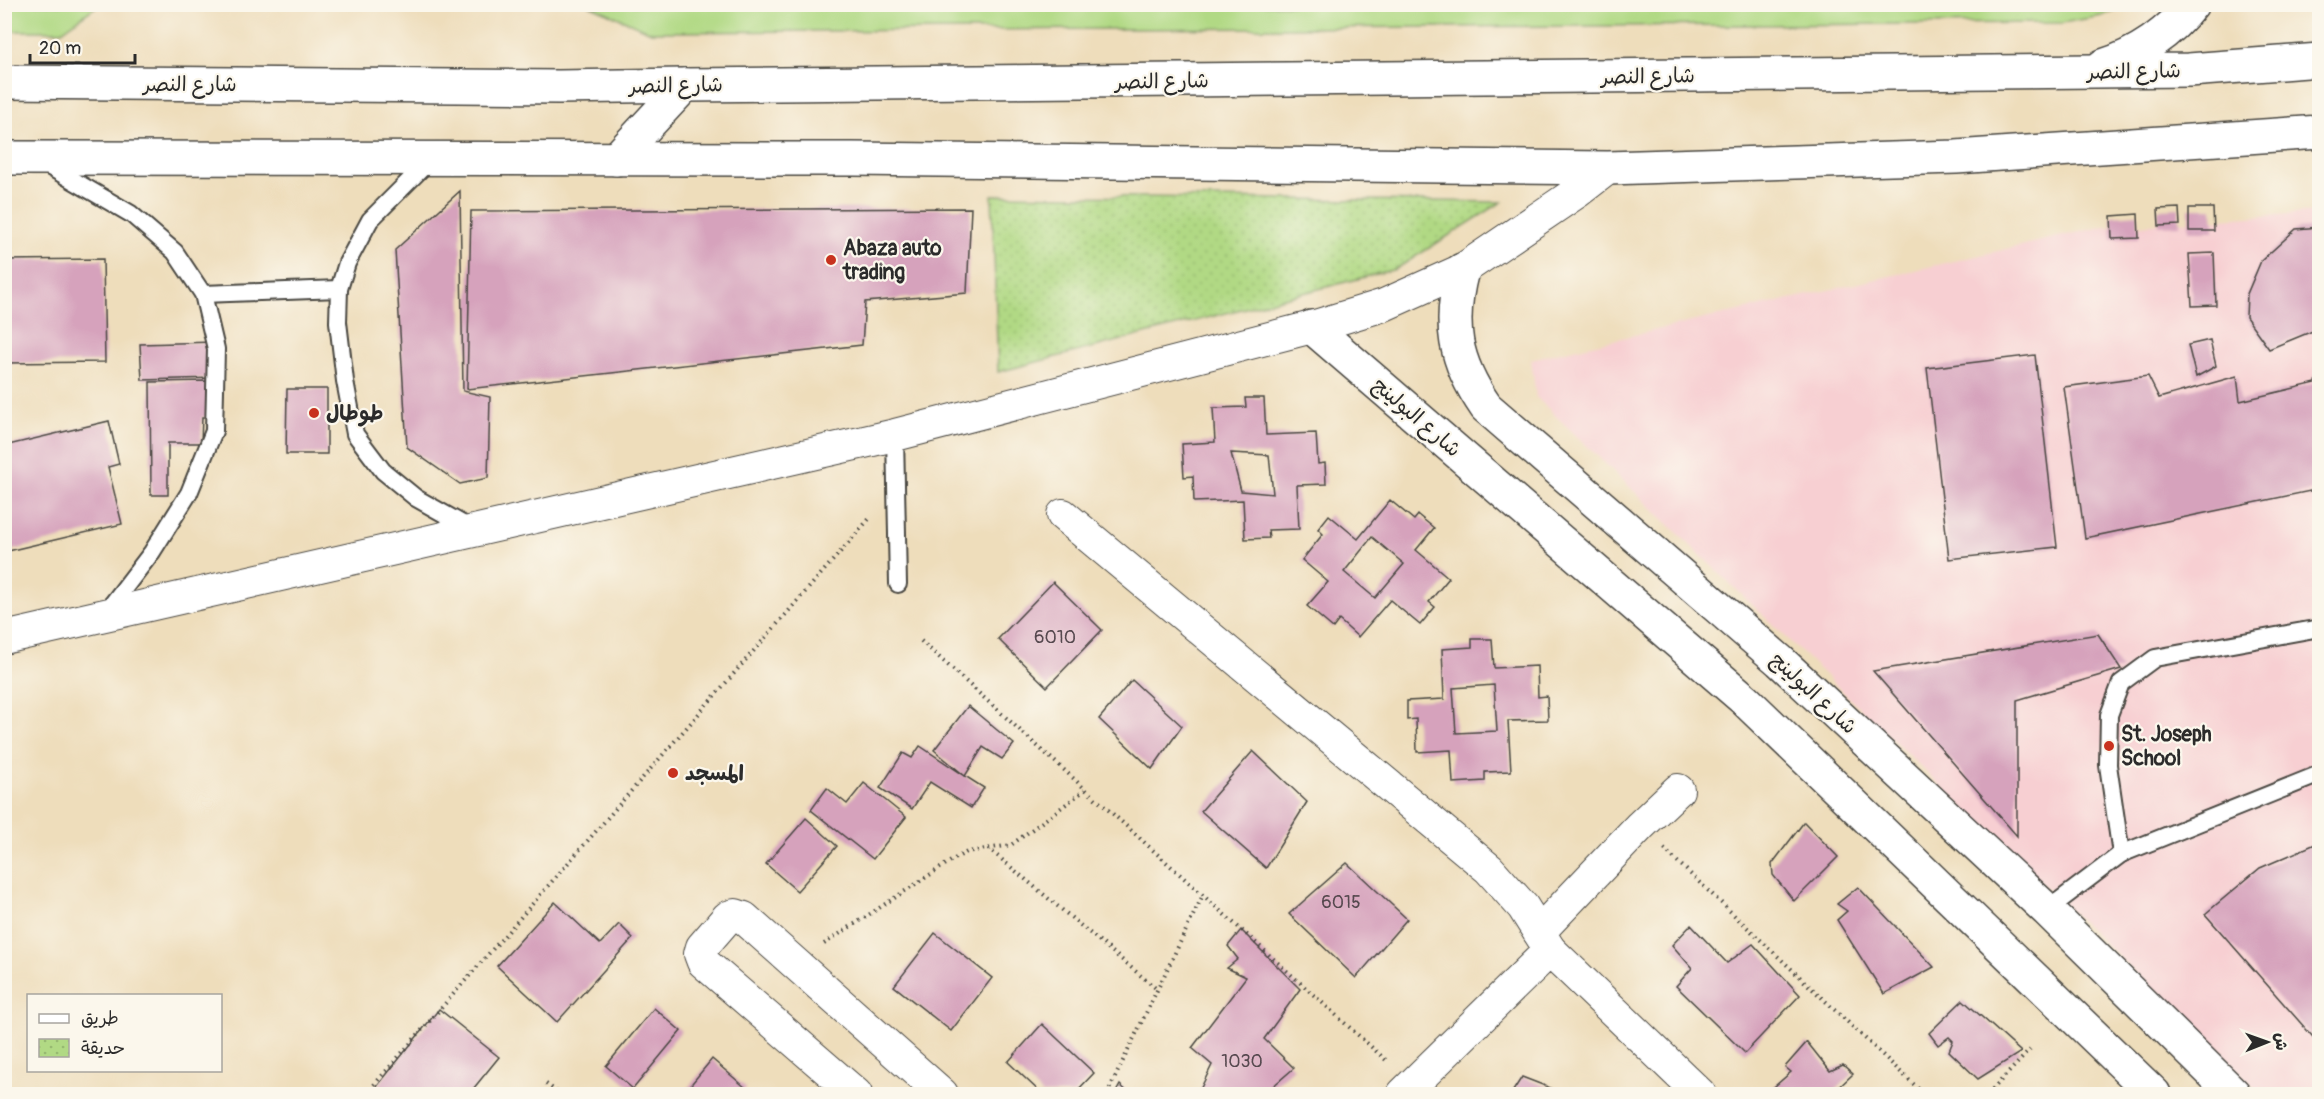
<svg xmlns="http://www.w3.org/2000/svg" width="2324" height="1099" viewBox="0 0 2324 1099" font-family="Pangolin,'Playpen Sans Arabic',sans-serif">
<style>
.built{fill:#f7cfd2}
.grass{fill:#b1d984;stroke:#6e8258;stroke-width:1.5}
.park{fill:url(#park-dots);stroke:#6e8258;stroke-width:1.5}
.building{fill:#d6a2bc;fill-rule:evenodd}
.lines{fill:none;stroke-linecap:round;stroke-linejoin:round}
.lane-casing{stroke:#484641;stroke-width:20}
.street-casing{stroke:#484641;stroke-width:34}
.secondary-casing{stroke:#484641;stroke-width:36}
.primary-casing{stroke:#484641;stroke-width:36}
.path{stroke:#484641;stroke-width:4;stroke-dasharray:1.5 4.5;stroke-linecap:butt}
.lane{stroke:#fff;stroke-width:16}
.street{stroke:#fff;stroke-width:32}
.secondary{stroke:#fff;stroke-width:33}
.primary{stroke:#fff;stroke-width:33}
.poi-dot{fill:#c8321e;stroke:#fbf7ec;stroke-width:2}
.labels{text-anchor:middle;stroke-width:4.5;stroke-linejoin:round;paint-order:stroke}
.number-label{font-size:18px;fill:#56494f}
.street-label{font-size:21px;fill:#2b2b2b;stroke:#fbf7ec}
.poi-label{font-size:21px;font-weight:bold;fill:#2b2b2b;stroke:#fbf7ec;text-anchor:start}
</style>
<defs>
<pattern id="park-dots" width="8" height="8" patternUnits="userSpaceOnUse" patternTransform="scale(1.5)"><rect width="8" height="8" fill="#b1d984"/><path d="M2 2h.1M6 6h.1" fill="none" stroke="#98ba72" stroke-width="1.8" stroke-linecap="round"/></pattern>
</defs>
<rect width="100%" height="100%" fill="#fbf7ec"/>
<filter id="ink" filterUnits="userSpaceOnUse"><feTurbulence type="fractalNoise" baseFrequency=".0167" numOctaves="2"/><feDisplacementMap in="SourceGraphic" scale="12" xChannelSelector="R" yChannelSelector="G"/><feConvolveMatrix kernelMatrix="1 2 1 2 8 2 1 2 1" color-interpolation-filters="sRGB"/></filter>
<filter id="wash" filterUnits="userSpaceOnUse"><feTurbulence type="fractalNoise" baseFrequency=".008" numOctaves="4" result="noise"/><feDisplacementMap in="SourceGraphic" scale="24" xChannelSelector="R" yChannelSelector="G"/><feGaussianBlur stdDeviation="1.35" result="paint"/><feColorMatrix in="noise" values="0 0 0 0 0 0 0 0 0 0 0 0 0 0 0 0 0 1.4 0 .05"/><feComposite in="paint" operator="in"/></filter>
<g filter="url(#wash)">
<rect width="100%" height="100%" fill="#edb"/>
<!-- built -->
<path class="built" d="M2319 212V1094H2261L1536 397 1531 359 2097 228Z"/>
<!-- grass -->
<g class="grass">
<path d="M4 5 5 4 98 5 62 31H5Z"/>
<path d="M589 5H2124L2102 16 2062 23 651 32Z"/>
</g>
<!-- park -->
<path class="park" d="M992 195 1502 202 1396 269 998 372Z"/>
<g id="blocks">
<!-- building -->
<g class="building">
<path d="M460 191 463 391 490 397 488 478 460 484 407 447 395 250Z"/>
<path d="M971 208 967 293 865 302 862 345 467 389 471 211Z"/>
<path d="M2179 208 2180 225 2159 226 2158 209Z"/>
<path d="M2189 208H2213L2214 231H2189Z"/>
<path d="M2138 214 2139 238 2112 239 2111 216Z"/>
<path d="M2320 227V328L2269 349 2246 317 2247 294 2261 261 2296 229Z"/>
<path d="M2214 253 2216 305 2192 306 2189 254Z"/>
<path d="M103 259 105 362 4 363V260Z"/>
<path d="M2210 340 2216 366 2196 377 2188 345Z"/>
<path d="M215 342 216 378 142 380 140 344Z"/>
<path d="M2035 355 2057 547 1949 559 1927 368Z"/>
<path d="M2318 369 2320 489 2085 538 2064 387 2148 376 2159 398 2237 376 2240 401 2316 383Z"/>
<path d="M208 381 209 417H202L201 443H168V495H151L150 382Z"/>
<path d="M287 389H327V454H286Z"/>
<path d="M1245 398H1264L1266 435 1316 433 1318 464 1325 463 1326 484 1297 485 1299 529 1268 530 1269 538 1245 539 1243 500 1194 502 1193 476 1184 477 1182 444 1215 442 1213 408 1246 407ZM1231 453 1269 455 1273 494 1241 491Z"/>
<path d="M109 421 119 464 108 467 122 524 4 552V446Z"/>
<path d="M1390 500 1414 520 1418 515 1434 528 1416 550 1449 578 1429 602 1435 607 1420 625 1390 600 1358 637 1339 620 1333 628 1307 606 1328 582 1302 560 1323 534 1318 529 1329 515 1358 539ZM1372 537 1404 564 1375 598 1344 572Z"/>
<path d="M1053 582 1102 630 1047 687 998 639Z"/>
<path d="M2098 634 2121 669 2017 700V836L1873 671Z"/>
<path d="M1472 639H1492L1494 668 1537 666 1538 697 1547 696 1548 720 1508 721 1511 771 1485 772V781L1453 783 1451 750 1417 752 1416 719 1407 720V701L1444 699 1442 649 1472 647ZM1494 685 1497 731 1456 733 1453 688Z"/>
<path d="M1132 680 1182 726 1152 769 1099 719Z"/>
<path d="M968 706 1014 744 1002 759 983 747 965 776 984 788 971 808 930 782 912 809 880 788 903 753 912 758 920 746 965 776 934 750Z"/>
<path d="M1253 751 1307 802 1266 868 1201 811Z"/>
<path d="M864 783 906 817 873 859 811 810 827 788 847 804Z"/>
<path d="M806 818 837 846 797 891 766 864Z"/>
<path d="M1804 822 1838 857 1794 901 1773 875 1772 864Z"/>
<path d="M2320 842V1045L2205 914 2260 868Z"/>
<path d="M1347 863 1407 919 1356 978 1289 914Z"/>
<path d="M1858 887 1934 967 1884 994 1837 920 1847 911 1837 904Z"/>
<path d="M555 902 600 944 619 924 633 938 557 1022 497 966Z"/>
<path d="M1691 925 1727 963 1753 944 1800 995 1745 1053 1676 986 1692 968 1672 945Z"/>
<path d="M1241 930 1300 989 1264 1039 1294 1068 1264 1094H1198L1212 1065 1192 1048 1246 977 1227 968 1238 959 1228 946Z"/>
<path d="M935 933 992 978 951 1031 894 986Z"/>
<path d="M1963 1000 2021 1052 1978 1079 1949 1051 1953 1041 1949 1037 1938 1045 1929 1033Z"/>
<path d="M654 1008 681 1031 633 1089 606 1066Z"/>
<path d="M439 1009 499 1057 469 1094H371Z"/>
<path d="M1042 1024 1094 1073 1074 1094H1042L1008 1062Z"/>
<path d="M1807 1042 1830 1071 1843 1065 1853 1074 1834 1092 1836 1094H1769L1767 1093 1791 1072 1785 1067Z"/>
<path d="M712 1059 746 1088 741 1094H683Z"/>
<path d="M1522 1077 1566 1094H1511Z"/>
<path d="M1120 1085 1130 1094H1115Z"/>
<path d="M2060 1087 2069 1094H2052Z"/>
</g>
</g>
</g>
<g filter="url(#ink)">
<use href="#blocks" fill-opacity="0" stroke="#484641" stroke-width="1.5"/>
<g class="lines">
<defs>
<g id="lane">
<path d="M431 159 370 220 347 263 339 289 338 322 345 381 355 434 383 471 416 498 473 530"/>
<path d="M45 164 131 214 175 252 203 294 216 349 214 431 189 493 152 552 106 612"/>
<path d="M203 294 339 289"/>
<path d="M895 435 898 584"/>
<path d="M2320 628 2155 658 2121 683 2109 715 2108 765 2121 854 2320 774"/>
<path d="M2047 910 2121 854"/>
</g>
<g id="street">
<path d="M1063 515 1489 869 1523 907 1550 950 1700 1094"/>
<path d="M4 638 895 435 1312 327 1384 305 1462 270 1577 192 1608 168"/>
<path d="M1539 932 1640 826 1678 790"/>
<path d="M856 1094 703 962 700 954 702 947 728 917 735 915 744 918 942 1094"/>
<path d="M1403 1094 1550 950"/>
</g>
<g id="secondary">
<path d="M4 158 852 159 1608 168 1956 157 2320 132"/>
<path d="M1462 270C1448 324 1454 361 1486 407L1780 661 2047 910 2234 1094"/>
<path d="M1312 327 1744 699 2154 1094"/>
</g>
<g id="primary">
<path d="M2103 66C2137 55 2170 33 2192 4"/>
<path d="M4 82 559 87 685 85 2189 70 2320 60"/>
<path d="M616 159 685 85"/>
</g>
</defs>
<!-- lane casing -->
<use href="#lane" class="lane-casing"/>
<!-- street casing -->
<use href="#street" class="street-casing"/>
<!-- secondary casing -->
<use href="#secondary" class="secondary-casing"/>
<!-- primary casing -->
<use href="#primary" class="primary-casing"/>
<!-- path -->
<g class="path">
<path d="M921 641 1388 1062"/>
<path d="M988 848 1158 990"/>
<path d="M1664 849 1924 1094"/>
<path d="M824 944 954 859 967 852 1011 845 1085 790"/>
<path d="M546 1084 560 1094"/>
<path d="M366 1094 870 518"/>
<path d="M1107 1094 1203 895"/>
<path d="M1988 1094 2030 1050"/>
</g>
<!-- lane -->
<use href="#lane" class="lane"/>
<!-- street -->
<use href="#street" class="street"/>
<!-- secondary -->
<use href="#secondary" class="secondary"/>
<!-- primary -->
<use href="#primary" class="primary"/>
</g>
</g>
<!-- markers -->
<g class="poi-dot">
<circle cx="831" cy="260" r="6"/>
<circle cx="314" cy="413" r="6"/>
<circle cx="2109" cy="746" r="6"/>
<circle cx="673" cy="773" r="6"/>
</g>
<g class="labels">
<!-- number labels -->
<g class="number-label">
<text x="1055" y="643">6010</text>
<text x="1341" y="908">6015</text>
<text x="1242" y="1067">1030</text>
</g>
<!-- street labels -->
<g class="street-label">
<text transform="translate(2134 71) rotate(-1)" y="7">شارع النصر</text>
<text transform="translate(1648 76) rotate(-1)" y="7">شارع النصر</text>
<text transform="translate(1162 81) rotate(-1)" y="7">شارع النصر</text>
<text x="190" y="91">شارع النصر</text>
<text transform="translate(676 85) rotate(-1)" y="7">شارع النصر</text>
<text transform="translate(1417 417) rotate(41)" y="7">شارع البولينج</text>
<text transform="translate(1814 693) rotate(43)" y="7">شارع البولينج</text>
</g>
<!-- poi labels -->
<g class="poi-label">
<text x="843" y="255">Abaza auto<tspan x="843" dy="24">trading</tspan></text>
<text x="326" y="420">طوطال</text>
<text x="2121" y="741">St. Joseph<tspan x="2121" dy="24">School</tspan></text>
<text x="685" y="780">المسجد</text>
</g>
</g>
<!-- margin -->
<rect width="2324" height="1099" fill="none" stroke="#fbf7ec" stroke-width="24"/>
<!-- legend -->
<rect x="27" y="994" width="195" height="78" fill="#fbf7ec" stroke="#a8a59f" stroke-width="1.5"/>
<rect x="39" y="1014" width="30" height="9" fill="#ffffff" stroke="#a8a59f" stroke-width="1.5"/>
<text x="81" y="1024" font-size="18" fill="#2b2b2b">طريق</text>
<rect x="39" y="1039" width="30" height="18" fill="url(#park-dots)" stroke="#a8a59f" stroke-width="1.5"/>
<text x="81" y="1054" font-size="18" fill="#2b2b2b">حديقة</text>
<!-- north arrow -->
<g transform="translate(2267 1042) rotate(89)" stroke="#fbf7ec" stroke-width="4.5" paint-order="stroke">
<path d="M0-4.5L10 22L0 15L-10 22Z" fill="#2b2b2b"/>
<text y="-9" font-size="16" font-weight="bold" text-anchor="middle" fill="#2b2b2b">ش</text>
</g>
<!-- scale -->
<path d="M30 54v9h105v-9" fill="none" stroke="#2b2b2b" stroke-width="3"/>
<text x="39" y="54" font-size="18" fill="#2b2b2b" stroke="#fbf7ec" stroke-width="4.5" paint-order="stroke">20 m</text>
</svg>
